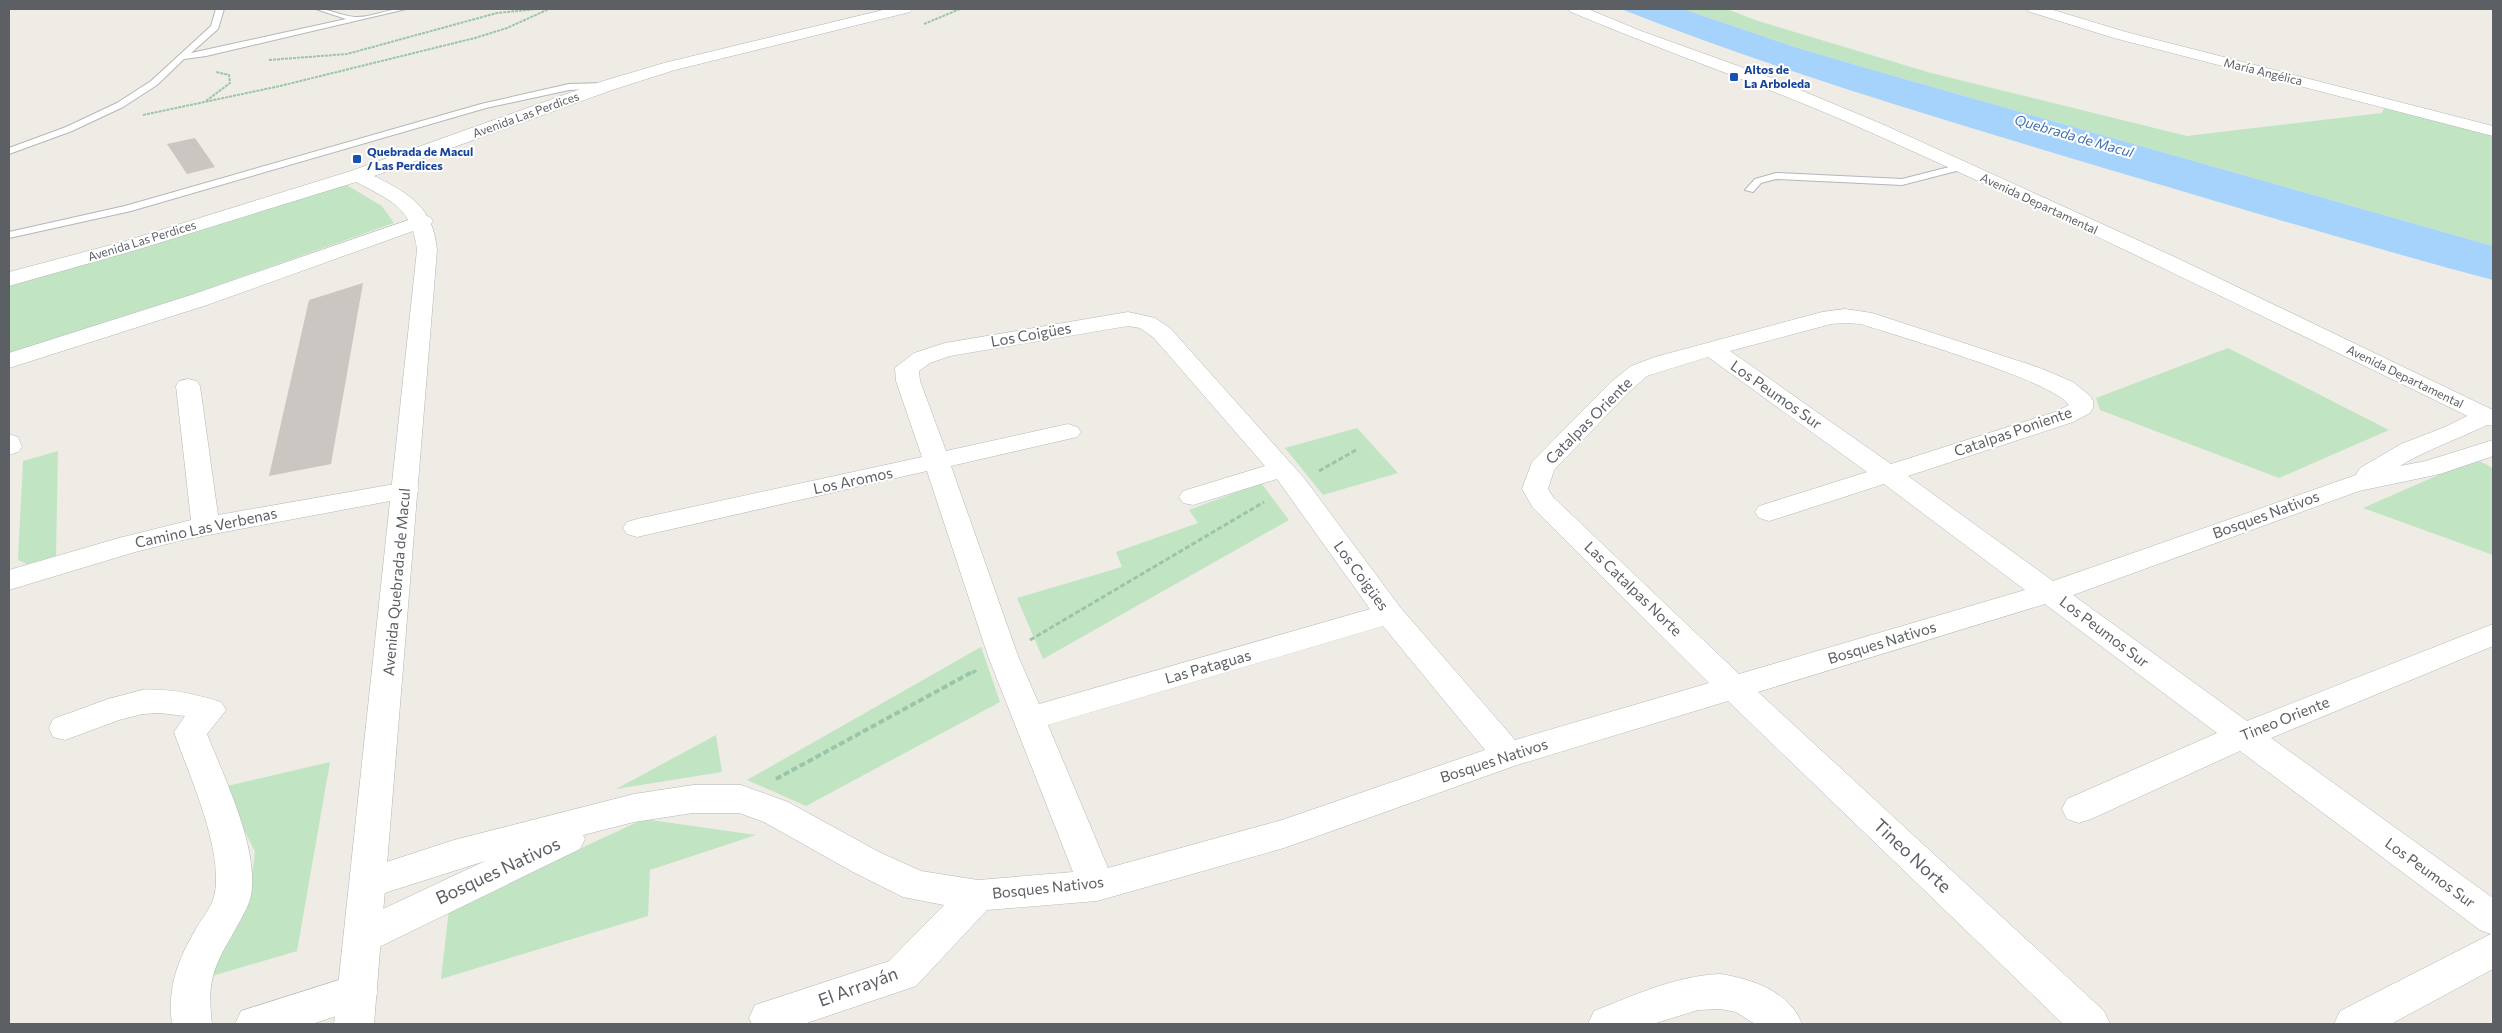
<svg xmlns="http://www.w3.org/2000/svg" width="2502" height="1033" viewBox="0 0 2502 1033" font-family="Commissioner,sans-serif">
<style>
.green{fill:#c1e5c3}
.water{fill:#a6d3fc}
.building{fill:#cac6c1}
.lines{fill:none;stroke-linecap:round;stroke-linejoin:round}
.service-casing{stroke:#b5b6bb;stroke-width:2}
.minor-casing{stroke:#b5b6bb;stroke-width:1}
.tertiary-casing{stroke:#b5b6bb;stroke-width:1}
.path-far2{stroke:#9bc5a9;stroke-width:2;stroke-dasharray:3 1;stroke-linecap:butt}
.path-far1{stroke:#9bc5a9;stroke-width:3;stroke-dasharray:5 2.5;stroke-linecap:butt}
.path{stroke:#9bc5a9;stroke-width:4;stroke-dasharray:6 3;stroke-linecap:butt}
.service{fill:#fff;fill-rule:evenodd}
.minor{fill:#fff;fill-rule:evenodd}
.tertiary{fill:#fff;fill-rule:evenodd}
.transit-dot{fill:#1a4fb4;stroke:#fff;stroke-width:2}
.labels{text-anchor:middle;stroke-width:4;stroke-linejoin:round;paint-order:stroke}
.far-transit-label{font-size:12px;font-weight:bold;fill:#164399;stroke:#fff;text-anchor:start}
.far-street-label{font-size:12px;fill:#5c5f64;stroke:#fff}
.far-water-label{font-size:14px;font-style:italic;fill:#4373ae;stroke:#fff}
.street-label{font-size:15px;fill:#5c5f64;stroke:#fff}
.near-street-label{font-size:18px;fill:#5c5f64;stroke:#fff}
</style>
<rect width="100%" height="100%" fill="#eeece4"/>
<!-- green -->
<g class="green">
<path d="M1683 9H1727L1755 20 1931 73 2187 136 2382 113 2384 108 2493 136V246L1873 70 1798 48Z"/>
<path d="M345 184 382 206 394 223 193 294 9 353V283L144 247Z"/>
<path d="M2228 348 2389 430 2279 478 2100 410 2096 398Z"/>
<path d="M1357 428 1398 473 1323 495 1285 448Z"/>
<path d="M58 451 56 556 27 564 18 560 23 461Z"/>
<path d="M2475 459 2493 468V555L2363 508Z"/>
<path d="M1261 483 1289 520 1043 659 1017 598 1122 567 1116 552 1198 523 1189 510Z"/>
<path d="M981 647 1000 702 806 806 747 780Z"/>
<path d="M716 735 722 772 616 789Z"/>
<path d="M330 762 297 951 202 979 250 891 255 852 223 787Z"/>
<path d="M644 819 756 835 650 870 648 916 441 979 449 909Z"/>
</g>
<!-- water -->
<path class="water" d="M1621 9H1683L1798 48 1873 70 2493 246V280C2347 241 2202 197 2057 154 1910 110 1763 65 1621 9Z"/>
<!-- building -->
<g class="building">
<path d="M195 138 215 167 187 174 167 144Z"/>
<path d="M363 283 331 464 269 476 309 300Z"/>
</g>
<g class="lines">
<defs>
<g id="service">
<path d="M216 9H224L218 29 191 53 346 19 316 9C330 9 342 16 355 17 371 18 388 8 406 9L206 56 184 59 157 85 123 107 72 131 9 154V148L66 127 117 103 151 81 211 26Z"/>
<path d="M606 83 609 84V88L569 90 486 108 131 211 9 238V232L125 206 481 104 569 84Z"/>
<path d="M1961 164 1964 165V169L1902 185 1776 179 1761 183 1753 192 1745 190 1755 179 1776 173 1902 179Z"/>
</g>
<g id="minor">
<path d="M423 215 430 217 433 221 430 225 207 305 9 368V353L191 295Z"/>
<path d="M1845 309 1872 313 2040 368 2073 382 2090 396 2093 401V408L2090 413 2073 422 1908 476 2053 581 2356 475 2360 468 2401 444 2445 427 2477 411 2486 408 2493 410V422C2462 438 2429 448 2400 466L2426 461 2493 440V456L2440 474 2359 491 2073 595 2247 721 2493 624V646L2271 738 2493 898V969L2391 1024H2334L2340 1011 2491 934 2480 930 2240 751 2091 819 2079 823 2067 819 2062 809 2067 799 2217 733 2045 604 1758 692 2104 1011 2110 1024H2063L1728 701 1517 765 1284 848 1097 901 987 910 916 986 804 1024H752L749 1018 755 1005 889 961 944 905 903 897 853 872 764 822 739 813H693L634 822 583 835 585 839 580 849 377 948 364 952 351 948 345 936 351 924 485 861 369 898 356 894 351 883 356 872 454 840 634 794 693 785H741L788 802 879 852 921 871 978 880 1073 872 988 656 927 471 637 537 627 534 623 528 627 522 637 519 922 457 896 381 895 368 914 353 945 343 1128 312 1155 318 1170 328 1304 478 1400 607 1515 740 1709 683 1533 508 1522 489 1532 462 1611 382 1631 366 1655 357 1822 312ZM1845 323 1861 324C1897 336 2054 381 2069 405L2055 412 1891 464 1730 351 1831 324ZM1128 326 1140 328 1154 338 1265 466 1183 491 1179 497 1183 503 1193 505 1277 479 1370 609 1039 704 1018 656 951 466 1077 437 1081 432 1077 427 1068 424 946 451 920 381 919 371 930 363 950 356ZM1708 357 1867 472 1759 506 1755 512 1759 518 1769 521 1779 518 1884 484 2025 590 1739 674 1553 497 1548 489 1554 470 1629 392 1647 376ZM1383 626 1485 750 1282 820 1108 868 1048 725Z"/>
<path d="M188 379 197 381 200 386 218 515 406 482 415 484 419 490 415 496 406 498 187 539 135 552 9 590V570L119 538 191 520 176 386 179 381Z"/>
<path d="M9 434 18 437 22 447 18 452 9 455Z"/>
<path d="M142 690C169 688 195 694 221 702L226 710 207 734C225 780 259 847 251 896 248 908 240 920 235 930 213 968 207 980 212 1024H172C167 987 178 959 197 927 202 918 211 908 214 897 225 852 189 775 174 732L185 716 160 713 142 714 119 720 65 740 53 737 49 728 53 719 108 699Z"/>
<path d="M358 974 372 980 378 992 372 1004 312 1024H235L241 1011Z"/>
<path d="M1720 974C1752 979 1789 991 1802 1024H1755L1736 1012 1720 1009 1698 1010 1653 1024H1588L1594 1011C1635 995 1675 976 1720 974Z"/>
</g>
<g id="tertiary">
<path d="M887 9H913L910 12 675 70 612 90 374 176C410 194 433 207 437 250L374 1024H334L417 250C413 208 390 200 356 182L136 250 9 286V272L122 242 351 171 600 82 664 63Z"/>
<path d="M1568 9H1588L1641 31 1769 77 1882 124 2177 258 2493 410V426L2484 424C2280 325 2077 224 1870 132 1772 88 1670 54 1571 12Z"/>
<path d="M2027 9H2050L2126 32 2493 126V136L2114 38 2030 12Z"/>
</g>
</defs>
<!-- service casing -->
<use href="#service" class="service-casing"/>
<!-- minor casing -->
<use href="#minor" class="minor-casing"/>
<!-- tertiary casing -->
<use href="#tertiary" class="tertiary-casing"/>
<!-- path-far2 -->
<g class="path-far2">
<path d="M924 24 960 9"/>
<path d="M269 60 347 54 497 13 537 9"/>
<path d="M206 101 230 83 229 75 216 72"/>
<path d="M143 115 280 86 475 38 507 28 549 9"/>
</g>
<!-- path-far1 -->
<g class="path-far1">
<path d="M1319 471 1356 450"/>
<path d="M1030 640 1264 502"/>
<path d="M972 673 977 670"/>
</g>
<!-- path -->
<path class="path" d="M776 779 974 671"/>
<!-- service -->
<use href="#service" class="service"/>
<!-- minor -->
<use href="#minor" class="minor"/>
<!-- tertiary -->
<use href="#tertiary" class="tertiary"/>
</g>
<!-- markers -->
<g class="transit-dot">
<rect x="1729" y="72" width="10" height="10" rx="2.5"/>
<rect x="352" y="154" width="10" height="10" rx="2.5"/>
</g>
<g class="labels">
<!-- far-transit labels -->
<g class="far-transit-label">
<text x="1744" y="74">Altos de<tspan x="1744" dy="14">La Arboleda</tspan></text>
<text x="367" y="156">Quebrada de Macul<tspan x="367" dy="14">/ Las Perdices</tspan></text>
</g>
<!-- far-street labels -->
<g class="far-street-label">
<text transform="translate(2263 72) rotate(14)" y="4">María Angélica</text>
<text transform="translate(526 115) rotate(-20)" y="4">Avenida Las Perdices</text>
<text transform="translate(2039 204) rotate(25)" y="4">Avenida Departamental</text>
<text transform="translate(142 241) rotate(-17)" y="4">Avenida Las Perdices</text>
<text transform="translate(2405 377) rotate(26)" y="4">Avenida Departamental</text>
</g>
<!-- far-water labels -->
<g class="far-water-label">
<text transform="translate(2074 136) rotate(16)" y="5">Quebrada de Macul</text>
</g>
<!-- street labels -->
<g class="street-label">
<text transform="translate(1031 335) rotate(-10)" y="5">Los Coigües</text>
<text transform="translate(1776 395) rotate(35)" y="5">Los Peumos Sur</text>
<text transform="translate(1589 421) rotate(-45)" y="5">Catalpas Oriente</text>
<text transform="translate(2013 432) rotate(-19)" y="5">Catalpas Poniente</text>
<text transform="translate(853 481) rotate(-12)" y="5">Los Aromos</text>
<text transform="translate(2266 515) rotate(-20)" y="5">Bosques Nativos</text>
<text transform="translate(206 528) rotate(-12)" y="5">Camino Las Verbenas</text>
<text transform="translate(1361 576) rotate(54)" y="5">Los Coigües</text>
<text transform="translate(397 582) rotate(-85)" y="5">Avenida Quebrada de Macul</text>
<text transform="translate(1633 589) rotate(44)" y="5">Las Catalpas Norte</text>
<text transform="translate(2104 632) rotate(37)" y="5">Los Peumos Sur</text>
<text transform="translate(1882 643) rotate(-17)" y="5">Bosques Nativos</text>
<text transform="translate(1208 667) rotate(-16)" y="5">Las Pataguas</text>
<text transform="translate(2285 719) rotate(-22)" y="5">Tineo Oriente</text>
<text transform="translate(1494 761) rotate(-18)" y="5">Bosques Nativos</text>
<text transform="translate(2430 873) rotate(36)" y="5">Los Peumos Sur</text>
<text transform="translate(1048 888) rotate(-6)" y="5">Bosques Nativos</text>
</g>
<!-- near-street labels -->
<g class="near-street-label">
<text transform="translate(1912 856) rotate(43)" y="6">Tineo Norte</text>
<text transform="translate(498 871) rotate(-25)" y="6">Bosques Nativos</text>
<text transform="translate(858 987) rotate(-20)" y="6">El Arrayán</text>
</g>
</g>
<!-- border -->
<rect width="2502" height="1033" fill="none" stroke="#5c5f64" stroke-width="20"/>
</svg>
